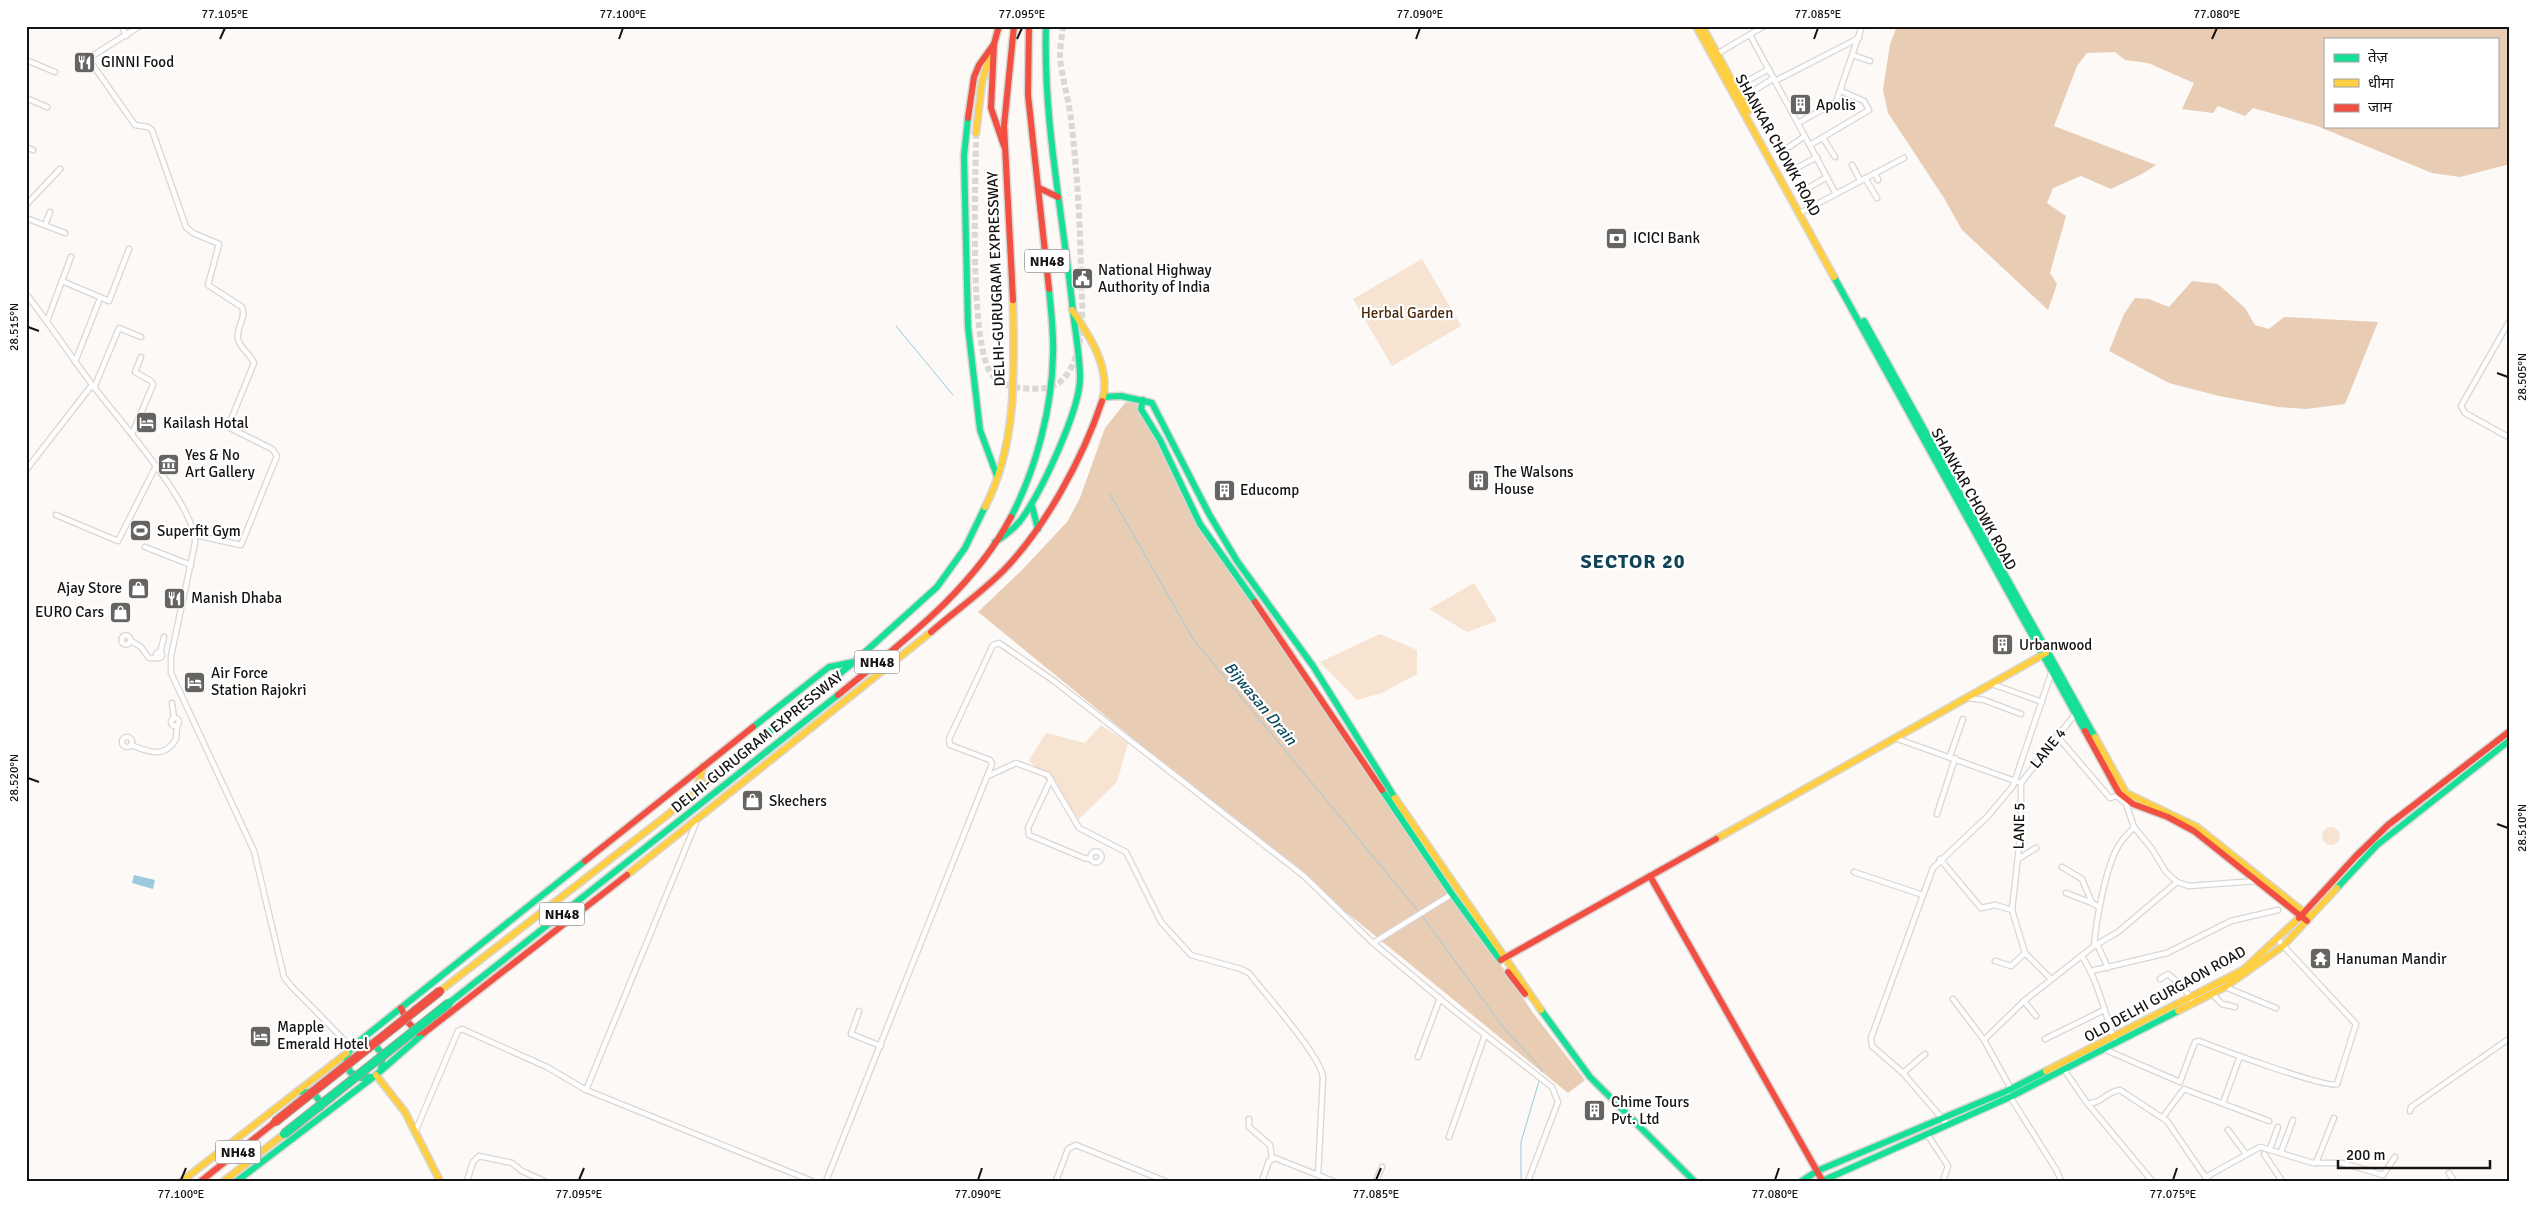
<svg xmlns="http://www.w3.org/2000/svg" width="2536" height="1207" viewBox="0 0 2536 1207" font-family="Signika,'Noto Sans Devanagari',sans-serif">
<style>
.green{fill:#f7e3d2}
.forest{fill:#e9ccb4;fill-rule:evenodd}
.water{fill:#9acade}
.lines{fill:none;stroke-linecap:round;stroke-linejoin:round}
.stream{stroke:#9acade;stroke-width:1}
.secondary-tunnel{stroke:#dad7d4;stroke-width:6;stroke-dasharray:6 3;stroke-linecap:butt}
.street-casing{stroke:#d9d6d4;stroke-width:7}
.fast-casing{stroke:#d9d6d4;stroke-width:9}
.slow-casing{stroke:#d9d6d4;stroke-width:9}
.jam-casing{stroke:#d9d6d4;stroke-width:9}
.street{stroke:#fffefe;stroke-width:4.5}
.fast{stroke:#16e098;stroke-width:6}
.slow{stroke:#ffcf43;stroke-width:6}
.jam{stroke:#f24e42;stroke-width:6}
.fast-bridge-casing{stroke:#ada196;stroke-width:10;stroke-linecap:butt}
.jam-bridge-casing{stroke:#ada196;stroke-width:10;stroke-linecap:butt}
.fast-bridge{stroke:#16e098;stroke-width:8}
.jam-bridge{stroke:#f24e42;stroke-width:8}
.ticks{fill:none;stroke:#161412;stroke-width:2}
.labels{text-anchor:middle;stroke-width:4.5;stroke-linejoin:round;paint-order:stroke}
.shield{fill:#fff;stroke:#5c5a59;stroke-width:1}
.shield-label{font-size:14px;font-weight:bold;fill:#161412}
.poi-label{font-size:15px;fill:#161412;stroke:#fff;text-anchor:start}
.street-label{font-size:15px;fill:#161412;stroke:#fff}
.park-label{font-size:15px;fill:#4c2a09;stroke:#fff}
.water-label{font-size:16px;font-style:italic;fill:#104c60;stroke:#fff}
.district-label{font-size:20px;font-weight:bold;letter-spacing:1px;fill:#104355;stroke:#fff}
.neatline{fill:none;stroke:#161412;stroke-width:2}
.ticks-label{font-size:12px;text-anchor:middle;fill:#161412}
</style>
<rect width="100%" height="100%" fill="#fcf9f6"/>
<!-- green -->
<g class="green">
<path d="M1422 259 1461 326 1392 366 1353 299Z"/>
<path d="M1474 583 1497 621 1467 632 1429 609Z"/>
<path d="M1380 634 1417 650V674L1382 693 1357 700 1320 662Z"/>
<path d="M1101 725 1128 743 1117 782 1079 819 1029 760 1046 733 1085 743Z"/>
<circle cx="2331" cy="836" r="9"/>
</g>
<!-- forest -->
<g class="forest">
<path d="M1897 26H2510V164L2460 177 2432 173 2317 126 2253 108 2245 116 2218 106 2213 113 2182 109 2194 83 2148 63 2125 60 2115 52 2087 53 2077 66 2054 126 2156 165 2142 174 2111 189 2081 176 2053 188 2047 203 2066 216 2050 273 2057 284 2048 310 1962 230 1944 198 1888 113 1883 90 1890 44ZM2325 39H2497V126H2325Z"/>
<path d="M2192 281 2218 284 2245 308 2255 325 2269 329 2284 317 2378 322 2345 404 2306 409 2278 407 2219 396 2169 383 2109 351 2124 314 2135 298 2149 299 2169 307Z"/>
<path d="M1141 400 1211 537 1271 616 1366 763 1533 1013 1585 1080 1568 1093 978 612 1021 571 1067 522 1080 498 1105 428 1125 403Z"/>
</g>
<!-- water -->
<path class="water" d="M134 875 155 880 153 889 132 883Z"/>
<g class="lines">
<!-- stream -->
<g class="stream">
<path d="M896 326 953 395"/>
<path d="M1110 494 1193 639 1418 911"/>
<path d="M1423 917 1503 1027 1542 1069 1541 1072"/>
<path d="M1521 1181V1142L1539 1081"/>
</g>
<!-- secondary-tunnel -->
<path class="secondary-tunnel" d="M976 133C976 176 968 350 993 376 1005 389 1029 390 1046 388 1070 384 1077 356 1081 335 1084 314 1081 291 1081 271 1080 220 1077 170 1071 120 1069 100 1061 74 1060 56 1060 47 1062 36 1063 26"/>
<defs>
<g id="street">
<path d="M122 26 126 36"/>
<path d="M140 26 92 56 90 61 135 125 148 127 152 130 186 227 193 233 219 244 208 285 242 307C247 317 236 327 238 339 240 348 250 354 254 363L230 422V428L272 449 277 456 241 545 195 535"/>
<path d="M1750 35 1836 194"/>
<path d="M1717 54 1764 26"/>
<path d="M1853 55 1870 61"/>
<path d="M26 60 55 72"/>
<path d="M1749 80 1769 69"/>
<path d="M1775 81 1859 38"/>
<path d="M1755 90 1774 78"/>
<path d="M26 98 47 107"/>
<path d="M1798 123 1836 102 1862 26"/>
<path d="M1823 138 1835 157"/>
<path d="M1810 145 1869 110 1864 101 1841 91"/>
<path d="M26 147 33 150"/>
<path d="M1789 147 1805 136"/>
<path d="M1852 165 1860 180"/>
<path d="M1795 169 1817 157"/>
<path d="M1875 173 1878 180"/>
<path d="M1865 178 1877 198"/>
<path d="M1805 190 1827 177"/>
<path d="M26 205 60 169"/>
<path d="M1800 213 1904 158"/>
<path d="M26 218 65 233"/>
<path d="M45 225 50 212"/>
<path d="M62 281 109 301 129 249"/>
<path d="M26 294C49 323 69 354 91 383 116 417 196 505 195 543L171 656V673L254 851 284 977 291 986 351 1047"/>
<path d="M2510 320 2461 406 2465 413 2510 438"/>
<path d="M47 321 71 257"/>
<path d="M75 362 99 301"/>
<path d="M94 388 119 328 141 337"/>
<path d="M132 434 153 385 151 381 135 372 141 357"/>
<path d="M26 470 92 385"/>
<path d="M56 515 118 541 156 466"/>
<path d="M145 547 191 565"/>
<circle cx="126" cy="640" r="4.5"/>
<path d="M131 641 141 647 149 658H157"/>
<circle cx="159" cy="655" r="3"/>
<path d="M160 653 164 637"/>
<path d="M1992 684 2042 702"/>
<path d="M1967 698 1984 700 2021 714"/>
<path d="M172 703 174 718"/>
<circle cx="175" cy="722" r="4"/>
<path d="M2057 736 2110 798 2117 796 2126 804 2134 827 2152 849 2166 872 2177 882 2189 886 2256 881"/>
<circle cx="127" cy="742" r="5"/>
<path d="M1895 738 2018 782"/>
<path d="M131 745C149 752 164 759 176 739L177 725"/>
<path d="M1950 756 1963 719"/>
<path d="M988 776 1016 763 1048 775 1079 828 1126 852 1161 922 1191 955 1241 969 1249 973C1264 993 1322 1057 1323 1078L1318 1175"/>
<path d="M1051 779 1028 828 1029 835 1084 858 1090 859"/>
<path d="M1937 814 1955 758"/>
<circle cx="1096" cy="857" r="5.5"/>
<path d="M1940 859 1981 908 1995 905 2012 910"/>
<path d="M2018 859 2036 848"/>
<path d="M2062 867 2082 879 2092 903 2099 907"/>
<path d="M1854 872 1923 895"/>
<path d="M2066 893 2092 903"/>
<path d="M1373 943 1452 894"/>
<path d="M2097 944 2108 968"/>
<path d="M2094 946 2118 932 2177 882"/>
<path d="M2082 956C2098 982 2104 1010 2114 1038"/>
<path d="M1995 961 2011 966 2025 953"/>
<path d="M2091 971 2167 953 2231 921 2278 910"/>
<path d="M2051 979 2025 953 2012 910 2021 829V783L2076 713"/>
<path d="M2160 979 2168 974 2183 987 2191 999"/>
<path d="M2225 987 2276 1008"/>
<path d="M2214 993 2215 997 2222 1004 2235 1007"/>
<path d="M1953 999 1984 1040 2011 1089"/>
<path d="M2024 1001 2036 1016"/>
<path d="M859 1011 851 1034 881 1046"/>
<path d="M2045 1039 2104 1010"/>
<path d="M1984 1040 2024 1001 2094 946C2096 921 2106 865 2119 845 2123 838 2129 833 2134 827"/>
<path d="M2106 1050 2180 1082 2195 1042 2199 1041C2217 1048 2327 1089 2337 1084L2356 1024 2278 940"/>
<path d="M1418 1057 1440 998"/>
<path d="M2065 1071 2087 1103C2100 1105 2107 1091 2120 1090L2167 1121 2208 1181"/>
<path d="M1903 1073 1925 1054"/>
<path d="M586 1090 696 823"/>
<path d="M2009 1095 2057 1171 2061 1181"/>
<path d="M2223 1103 2240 1056"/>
<path d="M2088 1104 2152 1181"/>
<path d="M2410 1111 2411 1107 2510 1038"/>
<path d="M2163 1117 2184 1089 2269 1121"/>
<path d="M1249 1119V1127L1270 1145 1272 1158"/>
<path d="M1947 1124 1903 1073 1872 1046 1871 1038 1933 868 1988 816 2013 786 2052 671"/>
<path d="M416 1130 458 1031 462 1029 547 1067 586 1090 812 1181"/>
<path d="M2228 1130 2246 1154"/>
<path d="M1927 1134 1948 1166 1943 1181"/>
<path d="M1449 1137 1485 1035"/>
<path d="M2270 1149 2278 1127"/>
<path d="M2281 1152 2293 1120"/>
<path d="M2264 1154 2282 1181"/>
<path d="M2316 1163 2334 1118"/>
<path d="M2449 1173 2454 1181"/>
<path d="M2206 1177 2260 1147 2313 1163H2342L2383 1175 2395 1157"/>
<path d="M467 1181 473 1162 479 1156 512 1163 522 1171 544 1181"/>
<path d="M826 1181 992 764 990 760 950 745 949 739 993 645 999 643 1054 681 1304 876 1373 943 1456 1012 1552 1087 1558 1102 1528 1181"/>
<path d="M1056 1181 1068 1149 1076 1145 1165 1181"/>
<path d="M1262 1181 1269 1161 1275 1158 1333 1181"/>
<path d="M1376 1181 1382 1167"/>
</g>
<g id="fast">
<path d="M968 118 964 156 968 327 980 430 997 476"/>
<path d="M1834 277 2085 731"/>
<path d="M1864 321 2095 737"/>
<path d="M1103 397 1121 396 1152 403 1209 514 1237 561 1313 666 1395 798"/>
<path d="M1143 400 1141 409 1160 440 1200 524 1255 602"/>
<path d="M1032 506 1038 529"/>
<path d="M1011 517C1036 469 1052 409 1053 355 1054 333 1051 311 1049 289"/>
<path d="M995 542C1006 535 1016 528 1023 517 1042 490 1080 410 1080 378 1080 353 1074 327 1072 302 1062 210 1043 119 1046 26"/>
<path d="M753 727 829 667 854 662"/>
<path d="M736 759 854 662 937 587 965 548 985 507"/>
<path d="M1382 790 1452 894 1500 960"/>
<path d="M2337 888 2377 845 2510 740"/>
<path d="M449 1003 838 695"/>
<path d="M1541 1010 1590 1077 1694 1181"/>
<path d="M357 1043 585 861"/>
<path d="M370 1077 362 1078 350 1072 346 1058C351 1044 360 1041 374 1044L383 1055 381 1069"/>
<path d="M298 1091 313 1093 319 1100 320 1108"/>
<path d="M237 1181 376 1075 424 1033"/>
<path d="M1802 1181 1817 1171 2007 1091 2046 1071"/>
<path d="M1822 1181 2010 1097 2178 1011"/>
</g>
<g id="slow">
<path d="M1696 26 1834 277"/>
<path d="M1702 26 1748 111"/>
<path d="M976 133 982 82 990 55"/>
<path d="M1072 310C1089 335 1112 369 1102 401"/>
<path d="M985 507C1018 443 1014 370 1013 300"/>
<path d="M2095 737 2126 793 2197 827 2310 917"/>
<path d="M697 789 703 766"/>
<path d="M1395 798 1541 1010"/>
<path d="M1716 839 2046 653"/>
<path d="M627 875 931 632"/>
<path d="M440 991 666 816 736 759"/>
<path d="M2178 1011 2225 987 2283 946 2337 888"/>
<path d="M2046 1071 2243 970 2299 918"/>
<path d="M376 1075 405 1112 440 1181"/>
<path d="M182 1181 347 1053"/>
<path d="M224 1181 284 1134"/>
</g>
<g id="jam">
<path d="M1029 26 1028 95 1049 289"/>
<path d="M994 44 991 108 1004 146"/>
<path d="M968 118 974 77 979 65 994 44 999 26"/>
<path d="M1039 188 1058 197"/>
<path d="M1013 300 1004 126 1014 26"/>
<path d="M1255 602 1382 790"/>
<path d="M931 632C954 612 981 593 1003 571 1045 528 1083 458 1102 401"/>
<path d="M838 695C901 643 972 591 1011 517"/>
<path d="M2085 731 2119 793 2133 804 2168 817 2194 831 2307 921"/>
<path d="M585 861 753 727"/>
<path d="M1650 876 1822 1180"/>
<path d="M2299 918 2356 856 2388 825 2510 731"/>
<path d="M1501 960 1716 839"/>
<path d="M1508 972 1525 994"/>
<path d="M401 1008 407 1021 418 1033"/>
<path d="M424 1033 627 875"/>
<path d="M201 1181 275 1122"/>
</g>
</defs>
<!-- street casing -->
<use href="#street" class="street-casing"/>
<!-- fast casing -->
<use href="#fast" class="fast-casing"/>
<!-- slow casing -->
<use href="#slow" class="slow-casing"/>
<!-- jam casing -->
<use href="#jam" class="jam-casing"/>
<!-- street -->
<use href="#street" class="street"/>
<!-- fast -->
<use href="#fast" class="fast"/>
<!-- slow -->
<use href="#slow" class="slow"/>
<!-- jam -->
<use href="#jam" class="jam"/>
<defs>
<path id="fast-bridge" d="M284 1134 449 1003"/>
<path id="jam-bridge" d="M275 1122 440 991"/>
</defs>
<!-- fast-bridge casing -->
<use href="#fast-bridge" class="fast-bridge-casing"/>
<!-- jam-bridge casing -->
<use href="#jam-bridge" class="jam-bridge-casing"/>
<!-- fast-bridge -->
<use href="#fast-bridge" class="fast-bridge"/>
<!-- jam-bridge -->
<use href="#jam-bridge" class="jam-bridge"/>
</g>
<!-- ticks -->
<path class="ticks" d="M220 39 225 28M619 39 623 28M1017 39 1022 28M1416 39 1420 28M1814 39 1818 28M2212 39 2217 28M28 327 39 331M2497 373 2508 377M28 778 39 782M2497 824 2508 828M181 1180 186 1168M579 1180 584 1168M978 1180 982 1168M1376 1180 1381 1168M1775 1180 1779 1168M2173 1180 2177 1168"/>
<!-- icons -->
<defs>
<symbol id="restaurant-square" viewBox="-11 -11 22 22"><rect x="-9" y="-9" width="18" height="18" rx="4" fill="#666462" stroke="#fff"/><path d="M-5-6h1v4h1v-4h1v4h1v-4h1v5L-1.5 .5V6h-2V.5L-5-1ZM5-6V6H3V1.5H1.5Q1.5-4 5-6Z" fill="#fff"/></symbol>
<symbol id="building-square" viewBox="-11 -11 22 22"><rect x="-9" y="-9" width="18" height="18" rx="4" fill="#666462" stroke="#fff"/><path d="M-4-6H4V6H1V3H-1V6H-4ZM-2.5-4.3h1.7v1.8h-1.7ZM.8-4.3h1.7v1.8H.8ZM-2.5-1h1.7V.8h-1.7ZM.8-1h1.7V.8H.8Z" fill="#fff"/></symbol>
<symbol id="bank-square" viewBox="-11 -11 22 22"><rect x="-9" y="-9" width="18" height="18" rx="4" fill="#666462" stroke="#fff"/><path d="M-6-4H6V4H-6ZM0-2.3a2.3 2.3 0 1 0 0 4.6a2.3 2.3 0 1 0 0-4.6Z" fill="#fff"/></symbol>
<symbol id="civic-square" viewBox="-11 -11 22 22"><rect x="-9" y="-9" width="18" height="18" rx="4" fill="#666462" stroke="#fff"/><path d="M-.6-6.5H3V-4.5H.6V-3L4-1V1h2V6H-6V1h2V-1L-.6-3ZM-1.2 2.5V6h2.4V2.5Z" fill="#fff"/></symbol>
<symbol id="hotel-square" viewBox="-11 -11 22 22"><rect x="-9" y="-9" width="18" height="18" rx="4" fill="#666462" stroke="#fff"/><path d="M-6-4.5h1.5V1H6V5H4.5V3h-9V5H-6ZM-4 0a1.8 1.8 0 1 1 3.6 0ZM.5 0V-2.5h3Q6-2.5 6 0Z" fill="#fff"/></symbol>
<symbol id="museum-square" viewBox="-11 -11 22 22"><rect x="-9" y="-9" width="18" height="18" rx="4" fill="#666462" stroke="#fff"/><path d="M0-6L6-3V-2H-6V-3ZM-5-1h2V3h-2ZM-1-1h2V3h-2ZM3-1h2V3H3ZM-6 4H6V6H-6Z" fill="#fff"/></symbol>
<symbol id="stadium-square" viewBox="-11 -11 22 22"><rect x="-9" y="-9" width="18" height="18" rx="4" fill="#666462" stroke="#fff"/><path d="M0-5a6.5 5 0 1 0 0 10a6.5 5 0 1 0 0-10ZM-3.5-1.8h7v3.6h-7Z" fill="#fff"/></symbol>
<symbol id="shop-square" viewBox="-11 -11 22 22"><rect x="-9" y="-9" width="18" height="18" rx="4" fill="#666462" stroke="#fff"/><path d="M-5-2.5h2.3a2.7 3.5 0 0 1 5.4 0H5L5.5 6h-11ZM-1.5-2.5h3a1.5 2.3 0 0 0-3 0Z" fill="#fff"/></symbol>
<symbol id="temple-square" viewBox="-11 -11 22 22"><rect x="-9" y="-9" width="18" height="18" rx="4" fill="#666462" stroke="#fff"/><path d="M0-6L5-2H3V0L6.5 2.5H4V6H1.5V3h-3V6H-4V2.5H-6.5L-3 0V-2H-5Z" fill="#fff"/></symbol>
</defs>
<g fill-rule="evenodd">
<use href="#restaurant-square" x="72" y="50" width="25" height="25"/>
<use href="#building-square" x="1788" y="92" width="25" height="25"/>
<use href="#bank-square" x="1604" y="226" width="25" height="25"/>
<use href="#civic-square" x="1070" y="266" width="25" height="25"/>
<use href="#hotel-square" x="134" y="410" width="25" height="25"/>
<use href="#museum-square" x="156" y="452" width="25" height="25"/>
<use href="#building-square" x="1466" y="468" width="25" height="25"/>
<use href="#building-square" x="1212" y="478" width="25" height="25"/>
<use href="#stadium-square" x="128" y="518" width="25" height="25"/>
<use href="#shop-square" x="126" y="576" width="25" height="25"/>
<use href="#restaurant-square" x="162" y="586" width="25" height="25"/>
<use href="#shop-square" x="108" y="600" width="25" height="25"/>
<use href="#building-square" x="1990" y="632" width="25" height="25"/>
<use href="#hotel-square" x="182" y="670" width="25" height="25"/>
<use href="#shop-square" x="740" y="788" width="25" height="25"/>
<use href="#temple-square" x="2308" y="946" width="25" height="25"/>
<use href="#hotel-square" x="248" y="1024" width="25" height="25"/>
<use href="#building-square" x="1582" y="1098" width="25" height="25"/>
</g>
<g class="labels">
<!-- shield labels -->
<g class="shield">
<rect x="1024.5" y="249.5" width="45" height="23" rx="4"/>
<rect x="854.5" y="650.5" width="45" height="23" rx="4"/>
<rect x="539.5" y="902.5" width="45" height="23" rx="4"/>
<rect x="215.5" y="1140.5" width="45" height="23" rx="4"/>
</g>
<g class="shield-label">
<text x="1047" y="266">NH48</text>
<text x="877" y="667">NH48</text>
<text x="562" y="919">NH48</text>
<text x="238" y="1157">NH48</text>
</g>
<!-- poi labels -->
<g class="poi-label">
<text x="101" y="67">GINNI Food</text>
<text x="1816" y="110">Apolis</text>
<text x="1633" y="243">ICICI Bank</text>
<text x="1098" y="275">National Highway<tspan x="1098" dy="17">Authority of India</tspan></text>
<text x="163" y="428">Kailash Hotal</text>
<text x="185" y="460">Yes &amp; No<tspan x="185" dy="17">Art Gallery</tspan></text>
<text x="1494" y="477">The Walsons<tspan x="1494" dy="17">House</tspan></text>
<text x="1240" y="495">Educomp</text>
<text x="157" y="536">Superfit Gym</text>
<text x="122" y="593" text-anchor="end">Ajay Store</text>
<text x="191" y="603">Manish Dhaba</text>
<text x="104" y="617" text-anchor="end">EURO Cars</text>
<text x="2019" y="650">Urbanwood</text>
<text x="211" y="678">Air Force<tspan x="211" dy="17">Station Rajokri</tspan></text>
<text x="769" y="806">Skechers</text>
<text x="2336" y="964">Hanuman Mandir</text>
<text x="277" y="1032">Mapple<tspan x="277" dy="17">Emerald Hotel</tspan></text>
<text x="1611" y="1107">Chime Tours<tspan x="1611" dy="17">Pvt. Ltd</tspan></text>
</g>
<!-- street labels -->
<g class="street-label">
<text transform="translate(1778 145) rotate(61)" y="5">SHANKAR CHOWK ROAD</text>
<text transform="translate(996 279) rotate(-92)" y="5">DELHI-GURUGRAM EXPRESSWAY</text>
<text transform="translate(1974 499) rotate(61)" y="5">SHANKAR CHOWK ROAD</text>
<text transform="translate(757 742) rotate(-39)" y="5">DELHI-GURUGRAM EXPRESSWAY</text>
<text transform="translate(2048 748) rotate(-51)" y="5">LANE 4</text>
<text transform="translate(2019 826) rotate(-89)" y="5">LANE 5</text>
<text transform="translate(2165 994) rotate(-29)" y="5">OLD DELHI GURGAON ROAD</text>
</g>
<!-- park labels -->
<g class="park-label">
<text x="1407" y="318">Herbal Garden</text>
</g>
<!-- water labels -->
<g class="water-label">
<text transform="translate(1261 703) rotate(50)" y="6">Bijwasan Drain</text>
</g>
<!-- district labels -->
<g class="district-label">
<text x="1633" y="568">SECTOR 20</text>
</g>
</g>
<!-- border -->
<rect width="2536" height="1207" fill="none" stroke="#ffffff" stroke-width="55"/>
<!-- legend -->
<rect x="2324" y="38" width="175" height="90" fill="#ffffff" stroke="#a2a1a0"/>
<rect x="2334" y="54" width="25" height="8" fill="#16e098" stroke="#a2a1a0"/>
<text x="2368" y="62" font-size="15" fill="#161412">तेज़</text>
<rect x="2334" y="79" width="25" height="8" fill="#ffcf43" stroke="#a2a1a0"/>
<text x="2368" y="88" font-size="15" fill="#161412">धीमा</text>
<rect x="2334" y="104" width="25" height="8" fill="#f24e42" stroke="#a2a1a0"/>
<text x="2368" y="112" font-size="15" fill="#161412">जाम</text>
<!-- scale -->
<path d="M2338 1160v8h152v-8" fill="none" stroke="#161412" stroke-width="2.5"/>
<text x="2346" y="1160" font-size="15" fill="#161412" stroke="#ffffff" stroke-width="4" paint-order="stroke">200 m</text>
<rect x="28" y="28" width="2480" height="1152" class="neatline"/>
<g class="ticks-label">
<text x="225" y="18">77.105°E</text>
<text x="623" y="18">77.100°E</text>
<text x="1022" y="18">77.095°E</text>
<text x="1420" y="18">77.090°E</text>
<text x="1818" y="18">77.085°E</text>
<text x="2217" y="18">77.080°E</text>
<text transform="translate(14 327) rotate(-90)" y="4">28.515°N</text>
<text transform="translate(2522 377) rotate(-90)" y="4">28.505°N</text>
<text transform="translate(14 778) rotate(-90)" y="4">28.520°N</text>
<text transform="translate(2522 828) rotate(-90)" y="4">28.510°N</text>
<text x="181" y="1198">77.100°E</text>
<text x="579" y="1198">77.095°E</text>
<text x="978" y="1198">77.090°E</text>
<text x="1376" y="1198">77.085°E</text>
<text x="1775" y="1198">77.080°E</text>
<text x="2173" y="1198">77.075°E</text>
</g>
</svg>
